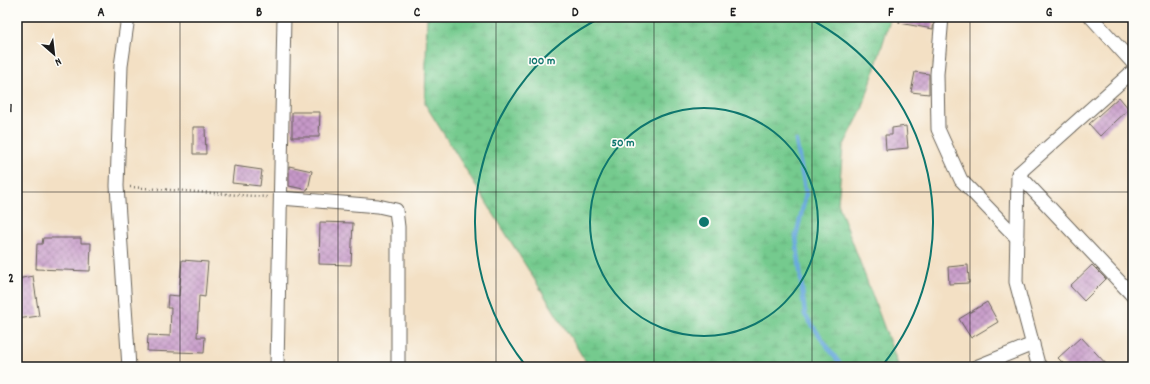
<svg xmlns="http://www.w3.org/2000/svg" width="1150" height="384" viewBox="0 0 1150 384" font-family="Dekko,sans-serif">
<style>
.wetland{fill:url(#wetland-marsh);stroke:#487355}
.lines{fill:none;stroke-linecap:round;stroke-linejoin:round}
.stream{stroke:#6aaadd;stroke-width:4.5}
.building{fill:url(#building-cross-hatch)}
.street-casing{stroke:#676157;stroke-width:15}
.path{stroke:#676157;stroke-width:2.5;stroke-dasharray:1 3;stroke-linecap:butt}
.street{stroke:#fff;stroke-width:13}
.grid{fill:none;stroke:#1c1c1c;stroke-width:1;stroke-opacity:0.55}
.ring{fill:none;stroke:#0f766e;stroke-width:2}
.centre{fill:#0f766e;stroke:#fdfcf7;stroke-width:2}
.ring-label{font-size:12px;text-anchor:middle;font-weight:bold;fill:#0f766e;stroke:#fdfcf7;stroke-width:3.5;stroke-linejoin:round;paint-order:stroke}
.neatline{fill:none;stroke:#1c1c1c;stroke-width:1.5}
.grid-label{font-size:13px;text-anchor:middle;font-weight:bold;fill:#1c1c1c}
</style>
<defs>
<pattern id="wetland-marsh" width="20" height="14" patternUnits="userSpaceOnUse"><rect width="20" height="14" fill="#75ca8e"/><path d="M1 5h8M5 5V1M11 12h8M15 12V8" fill="none" stroke="#65ad7a"/></pattern>
<pattern id="building-cross-hatch" width="8" height="8" patternUnits="userSpaceOnUse"><rect width="8" height="8" fill="#c698c8"/><path d="M0 0l8 8M0 8l8-8" fill="none" stroke="#a07ba2"/></pattern>
</defs>
<rect width="100%" height="100%" fill="#fdfcf7"/>
<filter id="ink" filterUnits="userSpaceOnUse"><feTurbulence type="fractalNoise" baseFrequency=".025" numOctaves="2"/><feDisplacementMap in="SourceGraphic" scale="8" xChannelSelector="R" yChannelSelector="G"/><feConvolveMatrix kernelMatrix="1 2 1 2 8 2 1 2 1" color-interpolation-filters="sRGB"/></filter>
<filter id="wash" filterUnits="userSpaceOnUse"><feTurbulence type="fractalNoise" baseFrequency=".012" numOctaves="4" result="noise"/><feDisplacementMap in="SourceGraphic" scale="16" xChannelSelector="R" yChannelSelector="G"/><feGaussianBlur stdDeviation="0.9" result="paint"/><feColorMatrix in="noise" values="0 0 0 0 0 0 0 0 0 0 0 0 0 0 0 0 0 1.4 0 .05"/><feComposite in="paint" operator="in"/></filter>
<g filter="url(#wash)">
<rect width="100%" height="100%" fill="#f3e0c4"/>
<!-- wetland -->
<path class="wetland" d="M427 17H891L862 110 843 147 838 203 899 367H589L425 104Z"/>
<g class="lines">
<!-- stream -->
<path class="stream" d="M796 141 806 194 796 236 805 315 842 367"/>
</g>
<g id="blocks">
<!-- building -->
<g class="building">
<path d="M900 17H934L933 29 899 23Z"/>
<path d="M915 72 929 74V94L911 92Z"/>
<path d="M1119 97 1129 109 1100 136 1089 124Z"/>
<path d="M292 112H320L319 137H292Z"/>
<path d="M906 126 908 148 886 150 885 135H892V128Z"/>
<path d="M193 127H205L206 154H193Z"/>
<path d="M234 166 262 170 260 186 232 183Z"/>
<path d="M289 166 312 171 308 190 289 186Z"/>
<path d="M320 222 353 223 351 265 319 264Z"/>
<path d="M43 238H81V243H91L90 271 36 269 37 244H42Z"/>
<path d="M182 260 208 262 205 297 199 296 197 337H205L204 353 147 351 148 335 170 336 171 308H167L168 295 179 296Z"/>
<path d="M968 265 969 283 949 284 948 267Z"/>
<path d="M1092 265 1106 279 1084 301 1070 286Z"/>
<path d="M33 276 39 316 17 319V279Z"/>
<path d="M987 302 998 322 971 338 959 319Z"/>
<path d="M1081 337 1109 367H1067L1058 358Z"/>
</g>
</g>
</g>
<g filter="url(#ink)">
<use href="#blocks" fill-opacity="0" stroke="#676157" stroke-width="1"/>
<g class="lines">
<defs>
<g id="street">
<path d="M128 17 121 66 117 186 129 367"/>
<path d="M942 17 937 74 938 129 961 180 1017 238"/>
<path d="M1091 17 1133 63"/>
<path d="M1018 174 1133 296"/>
<path d="M281 198 378 206 396 210 398 227V367"/>
<path d="M277 367 284 17"/>
<path d="M976 367 1033 344"/>
<path d="M1041 367 1038 364 1016 282 1018 174 1133 71"/>
</g>
</defs>
<!-- street casing -->
<use href="#street" class="street-casing"/>
<!-- path -->
<path class="path" d="M130 187 267 197"/>
<!-- street -->
<use href="#street" class="street"/>
</g>
</g>
<!-- grid -->
<path class="grid" d="M180 17V367M338 17V367M496 17V367M654 17V367M812 17V367M970 17V367M17 192H1133"/>
<!-- distance rings -->
<g class="ring">
<circle cx="704" cy="222" r="114"/>
<path d="M526 366A229 229 0 0 1 602 17M806 17A229 229 0 0 1 882 366"/>
</g>
<circle cx="704" cy="222" r="6" class="centre"/>
<g class="ring-label">
<text x="542" y="64">100 m</text>
<text x="623" y="146">50 m</text>
</g>
<!-- margin -->
<rect width="1150" height="384" fill="none" stroke="#fdfcf7" stroke-width="44"/>
<!-- north arrow -->
<g transform="translate(54 54) rotate(152)" stroke="#fdfcf7" stroke-width="3" paint-order="stroke">
<path d="M0-3L7 15L0 10L-7 15Z" fill="#1c1c1c"/>
<text y="-6" font-size="11" font-weight="bold" text-anchor="middle" fill="#1c1c1c">N</text>
</g>
<rect x="22" y="22" width="1106" height="340" class="neatline"/>
<g class="grid-label">
<text x="101" y="16">A</text>
<text x="259" y="16">B</text>
<text x="417" y="16">C</text>
<text x="575" y="16">D</text>
<text x="733" y="16">E</text>
<text x="891" y="16">F</text>
<text x="1049" y="16">G</text>
<text x="11" y="112">1</text>
<text x="11" y="282">2</text>
</g>
</svg>
